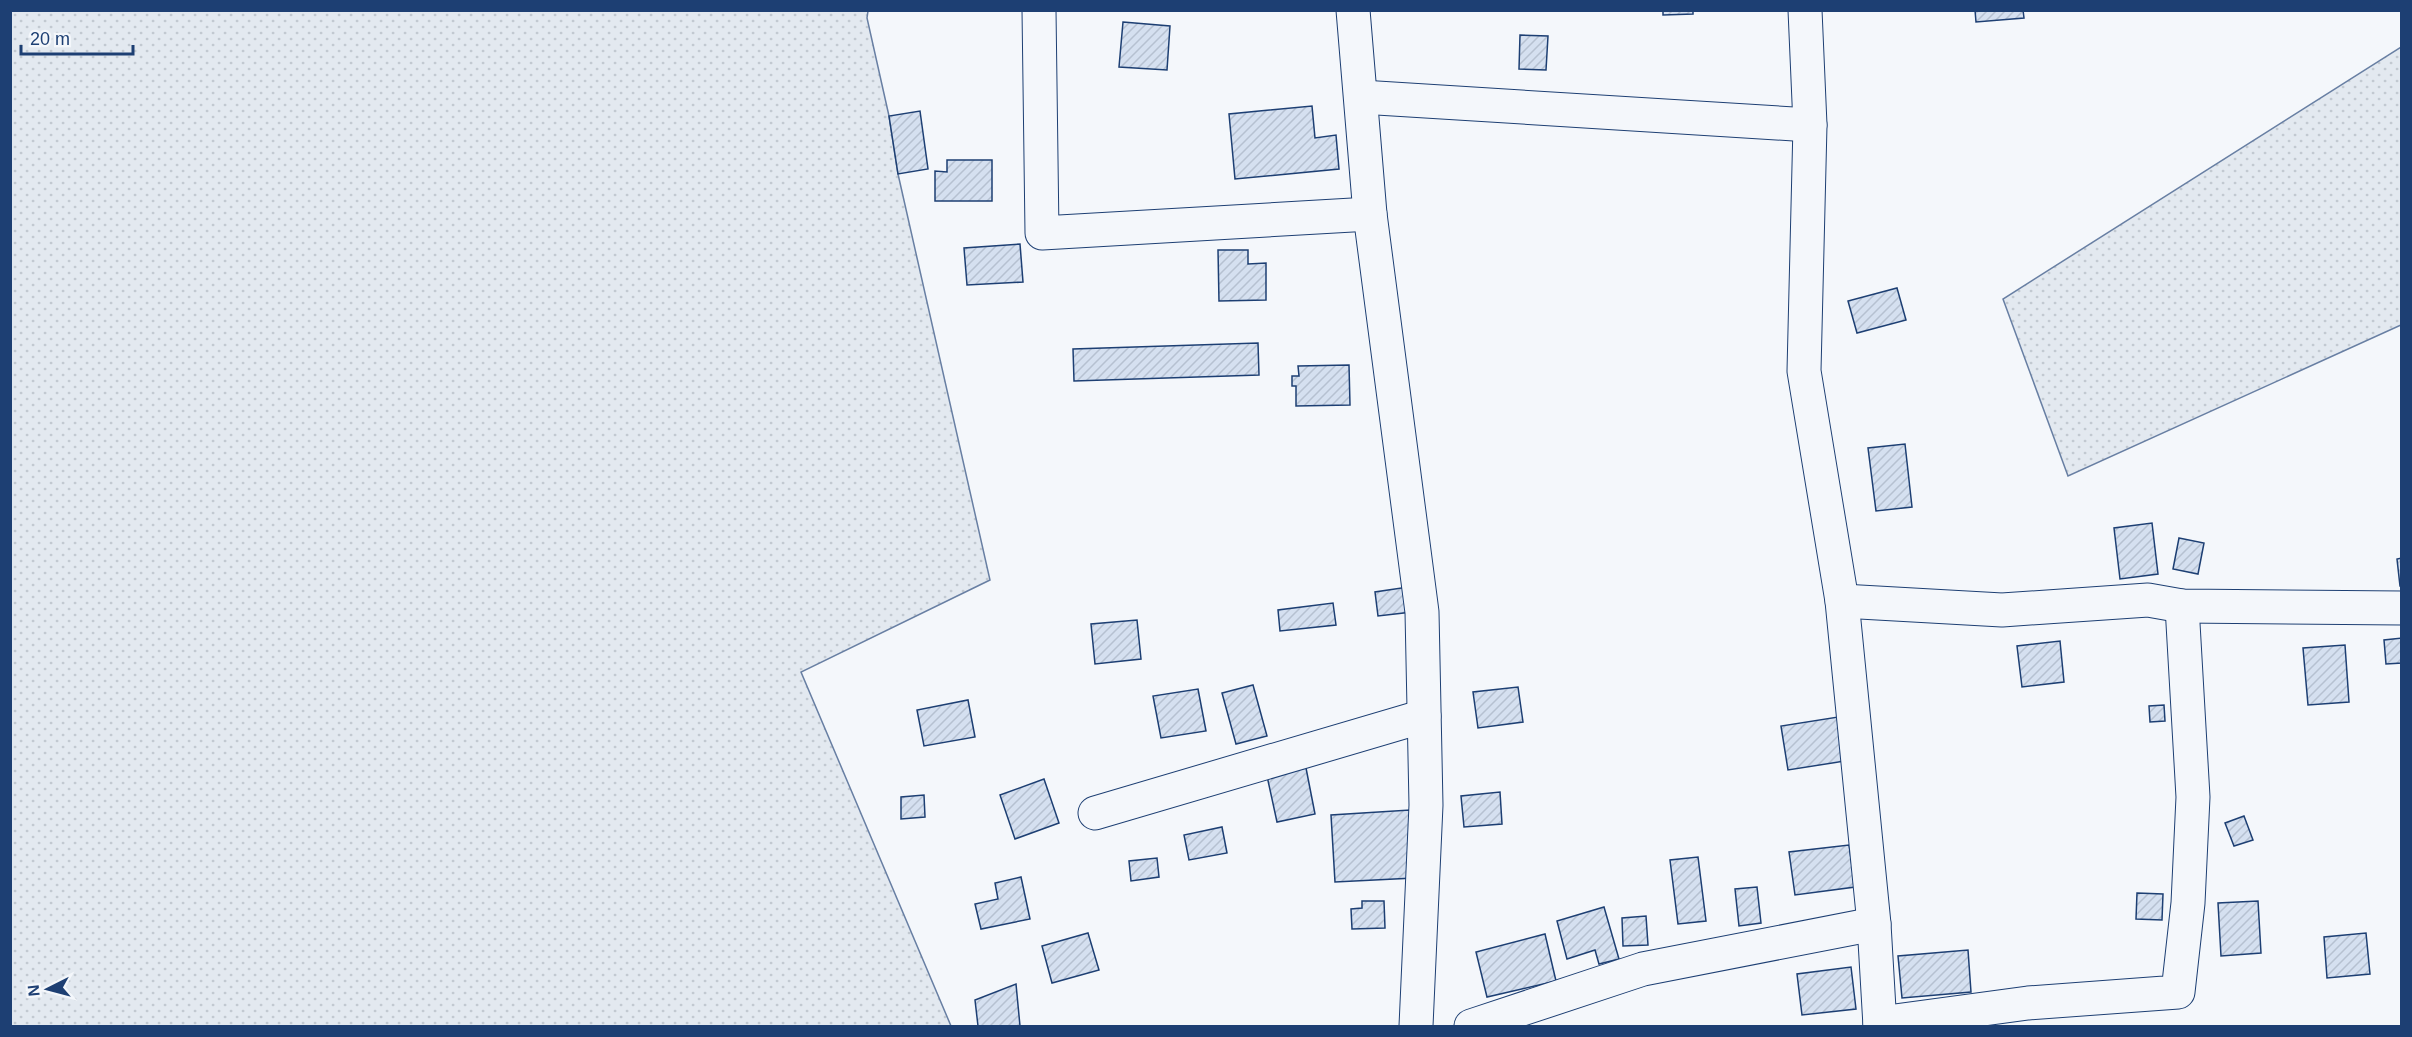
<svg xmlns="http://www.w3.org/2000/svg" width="2412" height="1037" viewBox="0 0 2412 1037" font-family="Helvetica,sans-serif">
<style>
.green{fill:url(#green-dots);stroke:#687fa3;stroke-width:1.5}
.building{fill:url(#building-hatch);stroke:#1d3f73;stroke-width:1.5}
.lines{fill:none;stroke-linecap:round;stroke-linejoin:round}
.minor-casing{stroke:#1d3f73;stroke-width:35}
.minor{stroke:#f4f7fb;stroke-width:33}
</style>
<defs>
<pattern id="green-dots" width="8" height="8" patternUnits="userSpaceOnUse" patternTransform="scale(1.5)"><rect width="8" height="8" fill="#e3e9f0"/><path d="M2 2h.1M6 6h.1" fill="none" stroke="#c2c9d1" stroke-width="1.8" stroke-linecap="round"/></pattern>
<pattern id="building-hatch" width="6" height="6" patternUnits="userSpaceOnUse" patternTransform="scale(1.5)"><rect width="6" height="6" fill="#d5e0f0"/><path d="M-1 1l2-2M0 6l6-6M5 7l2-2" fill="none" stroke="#b6c1d1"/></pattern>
</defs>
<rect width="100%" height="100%" fill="#f4f7fb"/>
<!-- green -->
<g class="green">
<path d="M10 11H868L867 18 889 116 898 174 990 580 801 672 951 1026H11Z"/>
<path d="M2401 47V325L2068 476 2003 299Z"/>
</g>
<!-- building -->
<g class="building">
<path d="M1663 10H1693V14L1663 15Z"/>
<path d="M1975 10H2023L2024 18 1976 22Z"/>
<path d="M1123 22 1170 26 1167 70 1119 67Z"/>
<path d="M1520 35 1548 36 1546 70 1519 69Z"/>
<path d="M1312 106 1315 138 1336 135 1339 169 1235 179 1229 114Z"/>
<path d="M920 111 928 169 898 174 889 116Z"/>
<path d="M947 160H992V201H935V171L947 172Z"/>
<path d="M1020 244 1023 282 967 285 964 248Z"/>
<path d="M1218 250H1248V264L1266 263V300L1219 301Z"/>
<path d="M1897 288 1906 320 1857 333 1848 301Z"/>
<path d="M1258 343 1259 375 1074 381 1073 349Z"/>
<path d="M1349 365 1350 405 1296 406V386H1292V376H1299L1298 366Z"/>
<path d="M1905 444 1912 507 1876 511 1868 448Z"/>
<path d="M2152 523 2158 574 2120 579 2114 528Z"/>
<path d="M2179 538 2204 543 2198 574 2173 569Z"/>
<path d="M2402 558V586H2400L2397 559Z"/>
<path d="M1408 587 1412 612 1378 616 1375 592Z"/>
<path d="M1333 603 1336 625 1280 631 1278 610Z"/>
<path d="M1137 620 1141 659 1095 664 1091 624Z"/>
<path d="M2402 638V663L2386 664 2384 640Z"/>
<path d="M2060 641 2064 682 2022 687 2017 646Z"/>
<path d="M2345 645 2349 702 2308 705 2303 648Z"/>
<path d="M1253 685 1267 736 1236 744 1222 693Z"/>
<path d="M1518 687 1523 722 1478 728 1473 692Z"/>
<path d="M1198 689 1206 731 1161 738 1153 696Z"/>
<path d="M968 700 975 737 924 746 917 710Z"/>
<path d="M2164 705 2165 721 2150 722 2149 706Z"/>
<path d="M1838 717 1845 761 1788 770 1781 726Z"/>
<path d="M1306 768 1315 814 1277 822 1267 776Z"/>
<path d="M1044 779 1059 823 1015 839 1000 795Z"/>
<path d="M1500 792 1502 824 1464 827 1461 796Z"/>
<path d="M924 795 925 817 901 819V797Z"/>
<path d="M1410 810 1414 878 1335 882 1331 815Z"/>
<path d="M2244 816 2253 840 2234 846 2225 823Z"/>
<path d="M1222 827 1227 853 1189 860 1184 835Z"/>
<path d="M1849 845 1855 887 1795 895 1789 852Z"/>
<path d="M1698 857 1706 921 1678 924 1670 860Z"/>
<path d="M1157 858 1159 877 1131 881 1129 861Z"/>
<path d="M1021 877 1030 919 981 929 975 904 998 899 995 883Z"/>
<path d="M1757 887 1761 923 1739 926 1735 889Z"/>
<path d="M2137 893 2163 894 2162 920 2136 919Z"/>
<path d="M1362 901H1384L1385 928 1352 929 1351 909 1362 908Z"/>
<path d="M2258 901 2261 953 2221 956 2218 903Z"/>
<path d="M1604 907 1619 959 1599 964 1595 950 1567 959 1557 921Z"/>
<path d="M1646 916 1648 945 1623 946 1622 918Z"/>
<path d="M1088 933 1099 970 1052 983 1042 946Z"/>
<path d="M2366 933 2370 974 2327 978 2324 937Z"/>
<path d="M1545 934 1556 981 1487 997 1476 952Z"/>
<path d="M1968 950 1971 992 1902 998 1898 956Z"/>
<path d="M1851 967 1856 1009 1802 1015 1797 974Z"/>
<path d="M1016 984 1020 1026H978L975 1000Z"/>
</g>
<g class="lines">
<defs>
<g id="minor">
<path d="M1039 10 1042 233 1370 214"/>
<path d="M1353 10 1370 214 1422 612 1426 805 1416 1026"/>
<path d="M1805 10 1810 125 1804 371 1842 601 1874 924 1880 1026"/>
<path d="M1361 97 1810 125"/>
<path d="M1842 601 2002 610 2148 600 2182 606 2402 608"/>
<path d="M1095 813 1424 716"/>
<path d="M1880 1023 2028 1003 2178 992 2188 903 2193 797 2182 606"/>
<path d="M1471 1026 1643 969 1874 924"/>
</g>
</defs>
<!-- minor casing -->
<use href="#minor" class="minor-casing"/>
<!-- minor -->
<use href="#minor" class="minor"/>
</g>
<!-- border -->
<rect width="2412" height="1037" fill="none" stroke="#1d3f73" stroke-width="24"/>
<!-- north arrow -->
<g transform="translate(48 989) rotate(264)" stroke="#f4f7fb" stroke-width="4.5" paint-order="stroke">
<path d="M0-4.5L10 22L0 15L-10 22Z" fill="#1d3f73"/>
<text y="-9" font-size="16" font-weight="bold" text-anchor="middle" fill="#1d3f73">N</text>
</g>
<!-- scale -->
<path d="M21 45v9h112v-9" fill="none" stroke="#1d3f73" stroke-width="3"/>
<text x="30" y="45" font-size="18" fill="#1d3f73" stroke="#f4f7fb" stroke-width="4.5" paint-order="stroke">20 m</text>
</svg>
